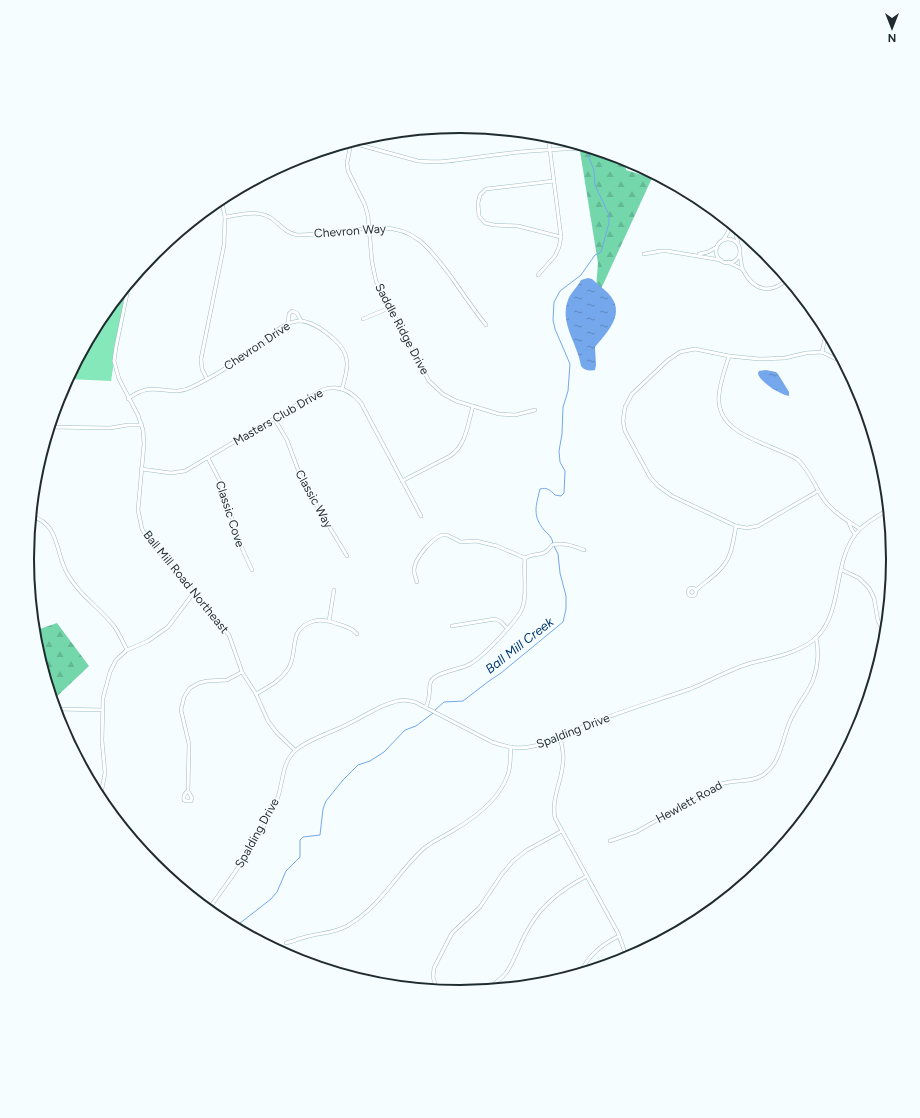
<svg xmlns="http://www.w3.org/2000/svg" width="920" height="1118" viewBox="0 0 920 1118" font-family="Figtree,sans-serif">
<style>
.grass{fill:#85e8bb}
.forest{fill:url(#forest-firs)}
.water{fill:url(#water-ripples)}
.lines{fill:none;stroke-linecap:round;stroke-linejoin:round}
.stream{stroke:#74a7ec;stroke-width:1}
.minor-casing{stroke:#9dbdc3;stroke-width:4}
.minor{stroke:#fff;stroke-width:3}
.labels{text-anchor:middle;stroke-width:3;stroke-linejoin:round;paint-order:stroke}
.street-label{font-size:12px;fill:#1f2c2f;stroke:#f6fdfe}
.water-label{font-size:13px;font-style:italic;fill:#023874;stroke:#f6fdfe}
.rim{fill:none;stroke:#1f2c2f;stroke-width:2}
</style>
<defs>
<pattern id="forest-firs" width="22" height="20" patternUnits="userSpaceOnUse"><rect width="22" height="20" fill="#73d7ab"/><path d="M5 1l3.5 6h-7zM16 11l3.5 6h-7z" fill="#63b993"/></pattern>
<pattern id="water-ripples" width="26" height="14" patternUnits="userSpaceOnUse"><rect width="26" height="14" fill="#74a7ec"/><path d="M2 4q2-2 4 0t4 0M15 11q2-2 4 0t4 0" fill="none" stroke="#5f88c0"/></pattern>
</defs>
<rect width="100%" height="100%" fill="#f6fdfe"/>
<!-- grass -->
<path class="grass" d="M126 287 111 381 68 379 100 318Z"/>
<!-- forest -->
<g class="forest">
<path d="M579 145 624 158 626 170 652 178 595 302 598 263Z"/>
<path d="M57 623 89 666 53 700 35 643 34 631Z"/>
</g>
<!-- water -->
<g class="water">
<path d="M588 278 592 279C597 284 603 288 608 293 627 313 608 331 595 347L596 365 595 370C589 371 585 371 581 366 578 344 559 323 568 300 570 293 578 287 581 280Z"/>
<path d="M766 370 776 372 778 374 789 392V396C781 395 759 382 758 373L759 371Z"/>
</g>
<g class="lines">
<!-- stream -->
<g class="stream">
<path d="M553 543C552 537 548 534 544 530 532 515 536 506 540 489 547 487 550 490 555 495L561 496 564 493 565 471 560 462 559 451 562 434 563 407 568 391 570 364 555 329 553 320 554 302 560 291 581 275 595 255 601 252 609 223V215L595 185 594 170 589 158 588 150"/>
<path d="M435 710 444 702 463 701 489 681 501 673 563 622 566 609V596L560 573 558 554 554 546"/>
<path d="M235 927 271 899 277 892 286 871 300 857V840L303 837 320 835 323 809 326 801 343 780 358 765 370 761 384 752 405 730 416 726 433 713"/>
</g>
<defs>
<g id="minor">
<path d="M349 142 418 161C443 164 469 158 494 155 526 151 560 148 592 149"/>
<path d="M351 143 347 163 348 171 365 205 368 216 372 262 376 281 429 381 443 394 456 401 499 414 515 415 535 410"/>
<path d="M554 181 486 189 480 195 478 203 479 216 485 223 494 225 518 226 561 237"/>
<path d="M665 183 675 185"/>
<path d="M225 217C240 215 257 209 271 218 282 226 284 232 297 235 325 235 352 228 380 228 417 227 432 252 452 278 463 294 474 310 486 325"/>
<path d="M734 226 738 243"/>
<circle cx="728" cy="251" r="12"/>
<path d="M723 240 727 234 731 224"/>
<path d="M644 254 661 251H667L721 260"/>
<path d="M699 254 708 252 717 247"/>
<path d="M740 255C741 259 741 266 743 270 754 291 770 295 788 279"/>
<path d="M728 262 742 269"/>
<path d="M538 275 555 256 559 247 561 237 548 135"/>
<path d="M129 284 116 347 114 361 119 379 138 415 143 430 144 444 138 510 142 529 150 542 183 578 229 635 242 672 256 694 268 721 277 733 295 750"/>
<path d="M363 319 389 308"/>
<path d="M288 324 289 314 292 311 297 313 301 321"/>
<path d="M822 352 825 338 823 325"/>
<path d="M729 356C725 369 720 382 719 395 715 436 771 443 797 459 810 470 815 488 825 501 834 513 848 521 860 529"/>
<path d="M207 379 202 369 201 359 224 245 225 217 221 198"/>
<path d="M128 399C154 378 168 399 192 387 211 378 236 362 254 350 268 340 281 321 300 321 311 321 326 332 334 339 352 355 348 369 342 389"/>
<path d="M274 418 287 440 303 483 347 556"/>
<path d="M50 427 110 428 128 425H142"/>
<path d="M208 458 221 483 240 544 252 570"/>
<path d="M141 469 171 473 185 471 322 390C338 384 351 391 361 403L421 516"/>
<path d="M402 481 450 456C466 446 468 423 473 406"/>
<path d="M818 491 758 526 747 528 736 526 672 496 658 486 650 477 625 431 623 421 625 407 632 394 668 360 680 352 695 349 729 356 759 359 785 358 806 353 822 352 844 363"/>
<path d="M31 516C60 524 55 552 67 573 78 594 99 607 114 626 119 633 123 642 127 650"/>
<path d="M849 523 852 530 855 534"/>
<path d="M525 558C536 551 543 559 552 545 564 542 573 546 584 550"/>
<path d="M842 570 859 578 869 588 874 598 878 621 886 635"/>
<path d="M417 582C416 578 414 574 414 570 415 557 432 539 442 535H447L461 542 476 541 497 546 525 558"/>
<circle cx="692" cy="592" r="4"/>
<path d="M696 590C707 580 723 571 729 556 733 547 734 536 736 526"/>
<path d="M329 621 334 590"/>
<path d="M452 626 495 619 500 621 507 628"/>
<path d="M256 694C268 687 280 681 288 669 299 653 287 631 311 622 318 619 325 620 332 622 340 625 352 627 357 634"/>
<path d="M426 707C427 704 429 700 429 696 430 691 429 685 431 681 438 671 460 670 470 664 483 657 516 622 522 609 528 594 523 574 525 558"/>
<path d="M59 709 103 710"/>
<path d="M560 737C562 745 564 753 563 762 562 781 551 798 555 818L618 933 627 958"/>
<path d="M188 791C185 793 183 795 184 800L187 801H191L192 798 188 791 189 744 181 710 184 697 190 688 199 683 207 681 227 680 242 672"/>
<path d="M100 799 105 773 102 741 103 698 110 672 116 660 127 650 148 641 168 627 195 591"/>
<path d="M610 841 636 832 721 784C735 779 751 783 763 775 783 762 782 734 793 715 799 702 810 691 814 677 818 666 819 650 816 638"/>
<path d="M208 910C233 875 259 841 276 802 283 787 281 767 292 754 301 742 333 732 348 724 363 717 378 706 394 702 401 699 408 700 415 702L492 742C506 747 519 750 534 746 554 742 573 730 593 723 624 710 658 700 690 689 710 681 728 670 748 664 770 658 802 653 818 636 844 608 832 559 859 530 866 522 879 516 888 509"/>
<path d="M286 943C293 941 301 938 309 936 322 933 334 933 347 926 381 906 394 877 421 851 430 842 443 837 454 830 476 817 500 799 508 774 511 766 510 756 511 747"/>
<path d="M580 973C589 955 601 945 619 936"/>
<path d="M488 989C494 984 501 979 506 973 516 959 520 941 530 926 543 903 564 888 587 876"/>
<path d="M437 990 433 977 434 968 452 933 480 907 502 874 513 861 527 850 562 831"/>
</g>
</defs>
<!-- minor casing -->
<use href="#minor" class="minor-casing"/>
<!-- minor -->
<use href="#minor" class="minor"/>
</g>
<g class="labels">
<!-- street labels -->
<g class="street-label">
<text transform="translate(350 231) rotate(-4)" y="4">Chevron Way</text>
<text transform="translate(402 329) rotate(62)" y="4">Saddle Ridge Drive</text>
<text transform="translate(257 346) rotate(-34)" y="4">Chevron Drive</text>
<text transform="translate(278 417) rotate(-30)" y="4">Masters Club Drive</text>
<text transform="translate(314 499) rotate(61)" y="4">Classic Way</text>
<text transform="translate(230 514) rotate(72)" y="4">Classic Cove</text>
<text transform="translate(186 582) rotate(51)" y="4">Ball Mill Road Northeast</text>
<text transform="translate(573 731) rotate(-21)" y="4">Spalding Drive</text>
<text transform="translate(689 802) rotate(-29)" y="4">Hewlett Road</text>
<text transform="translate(257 833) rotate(-61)" y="4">Spalding Drive</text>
</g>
<!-- water labels -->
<g class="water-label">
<text transform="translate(519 645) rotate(-38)" y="5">Ball Mill Creek</text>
</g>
</g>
<!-- crop -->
<path d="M0 0H920V1118H0ZM34 559a426 426 0 1 1 852 0a426 426 0 1 1-852 0Z" fill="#f6fdfe" fill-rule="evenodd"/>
<path class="rim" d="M34 559a426 426 0 1 1 852 0a426 426 0 1 1-852 0Z"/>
<!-- north arrow -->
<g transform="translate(892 28) rotate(180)" stroke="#f6fdfe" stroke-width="3" paint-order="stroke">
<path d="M0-3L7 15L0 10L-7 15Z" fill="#1f2c2f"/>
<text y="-6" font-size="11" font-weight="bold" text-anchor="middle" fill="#1f2c2f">N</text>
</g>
</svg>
